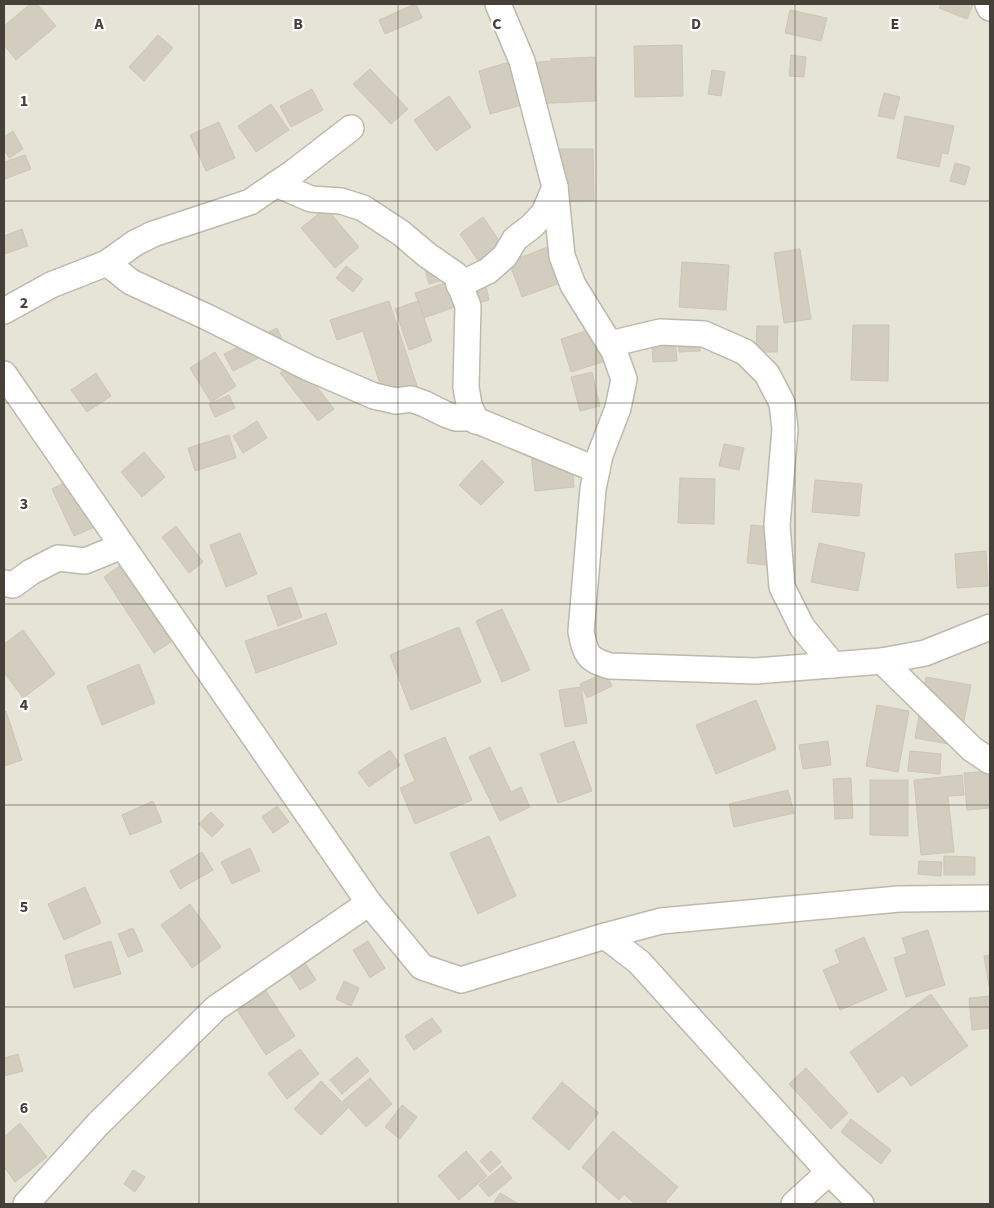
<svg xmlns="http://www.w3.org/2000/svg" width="994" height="1208" viewBox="0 0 994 1208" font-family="'Source Sans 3',sans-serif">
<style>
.residential{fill:#e6e3d7}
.building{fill:#d3cdbf;stroke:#cdc6b3}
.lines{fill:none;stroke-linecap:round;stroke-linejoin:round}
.street-casing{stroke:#bdb9ac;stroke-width:28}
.street{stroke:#fff;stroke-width:25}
.grid{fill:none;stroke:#454138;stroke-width:1;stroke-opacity:0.55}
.grid-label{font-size:16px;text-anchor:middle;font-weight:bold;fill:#454138;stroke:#fff;stroke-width:4.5;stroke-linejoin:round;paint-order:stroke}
</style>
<rect width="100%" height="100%" fill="#f2f1e9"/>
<!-- residential -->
<rect class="residential" x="4" y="4" width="986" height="1200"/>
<!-- building -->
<g class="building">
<path d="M30 4H37L56 26 16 60 4 45V26Z"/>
<path d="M415 4H416L422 18 385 34 379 20Z"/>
<path d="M941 4H973L967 19 939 8Z"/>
<path d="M790 10 827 18 821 41 785 33Z"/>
<path d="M158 35 173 48 144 81 129 67Z"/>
<path d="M682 45 683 96 635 97 634 46Z"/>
<path d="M791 55 806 57 804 77 789 76Z"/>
<path d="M595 57 596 101 529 104 528 63 551 61V59Z"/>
<path d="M513 61 525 104 490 114 479 71Z"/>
<path d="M370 69 408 109 391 124 353 84Z"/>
<path d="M712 70 725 72 721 96 708 94Z"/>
<path d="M312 89 323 110 291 127 280 106Z"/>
<path d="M884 93 900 97 894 119 878 116Z"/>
<path d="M449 96 471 127 436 151 414 120Z"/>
<path d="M271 104 289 130 256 152 238 126Z"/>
<path d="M905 116 954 126 948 154 942 153 939 167 897 158Z"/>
<path d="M219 122 235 158 206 171 190 135Z"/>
<path d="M13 131 23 149 9 158 4 149V137Z"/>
<path d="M556 149H593L594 201 557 202Z"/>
<path d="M25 155 31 169 5 179 4 174V162Z"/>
<path d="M955 163 970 167 965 185 950 181Z"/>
<path d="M326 208 359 247 335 268 301 228Z"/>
<path d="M483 217 502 245 479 262 460 234Z"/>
<path d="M22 229 28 246 4 254V236Z"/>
<path d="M550 246 563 282 522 297 509 262Z"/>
<path d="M800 249 811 319 784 323 774 253Z"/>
<path d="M682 262 729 265 726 310 679 307Z"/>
<path d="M346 266 363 279 353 292 336 278Z"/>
<path d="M424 266 453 277 429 284Z"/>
<path d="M483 271 489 300 471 305 465 276Z"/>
<path d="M460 278 468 302 424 318 415 293Z"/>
<path d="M389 301 418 389 385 400 363 331 337 340 330 320Z"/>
<path d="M418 301 432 341 409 350 395 309Z"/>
<path d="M674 324 677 361 653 362 651 326Z"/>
<path d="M700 324V351L679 352 678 325Z"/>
<path d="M853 325H889L888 381 851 380Z"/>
<path d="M601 326 612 359 571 372 561 339Z"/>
<path d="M757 326H778L777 352H756Z"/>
<path d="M277 328 285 345 233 371 224 354Z"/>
<path d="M215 352 236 386 211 402 190 368Z"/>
<path d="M296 360 334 409 318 421 280 373Z"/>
<path d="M592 372 600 406 580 411 571 377Z"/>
<path d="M96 373 111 396 87 412 71 390Z"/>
<path d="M229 395 235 408 215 417 209 404Z"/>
<path d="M257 421 267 438 243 453 233 436Z"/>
<path d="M229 435 236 458 195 471 188 448Z"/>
<path d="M724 444 744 448 739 470 719 466Z"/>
<path d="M570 447 574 487 535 491 531 451Z"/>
<path d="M144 452 165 477 142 497 121 472Z"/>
<path d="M482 460 504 482 481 505 459 485Z"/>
<path d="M74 478 97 526 74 536 52 489Z"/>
<path d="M680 478 715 479 714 524 678 523Z"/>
<path d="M815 480 862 484 859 516 812 512Z"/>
<path d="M751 525 770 527 767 565 747 563Z"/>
<path d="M176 526 203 562 189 573 162 537Z"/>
<path d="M240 533 257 574 226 587 210 545Z"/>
<path d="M819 543 865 553 858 591 811 582Z"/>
<path d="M986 551 988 586 957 588 955 554Z"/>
<path d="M121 565 171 642 154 653 104 577Z"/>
<path d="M291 587 302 617 278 626 267 596Z"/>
<path d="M502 609 530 670 502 682 476 621Z"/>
<path d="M326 613 337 644 256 673 245 641Z"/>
<path d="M459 627 481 682 411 710 390 655Z"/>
<path d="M23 630 55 674 23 698 4 672V644Z"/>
<path d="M139 664 155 703 102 725 87 686Z"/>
<path d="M606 672 612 686 587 698 580 684Z"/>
<path d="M926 677 971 685 959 746 915 738Z"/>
<path d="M581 687 587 723 565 727 559 690Z"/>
<path d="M756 700 776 749 716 774 696 725Z"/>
<path d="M877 705 909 711 898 772 866 766Z"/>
<path d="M6 711 22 760 4 766V712Z"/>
<path d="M445 737 472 800 415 824 400 788 415 781 404 755Z"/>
<path d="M574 741 592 791 558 803 540 754Z"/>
<path d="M828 741 831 765 803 769 799 745Z"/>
<path d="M490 747 511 792 521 787 530 807 500 821 469 757Z"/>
<path d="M390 750 400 765 369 787 358 772Z"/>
<path d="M910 751 941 754 940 774 908 771Z"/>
<path d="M990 771V808L967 810 964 773Z"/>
<path d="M962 775 964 795 948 796 954 852 921 855 914 780Z"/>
<path d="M851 778 853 818 835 819 833 779Z"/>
<path d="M870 780H908V836L870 835Z"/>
<path d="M788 790 794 813 734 827 729 804Z"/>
<path d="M153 801 162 822 130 835 122 815Z"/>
<path d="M277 806 289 822 273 833 262 817Z"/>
<path d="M211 812 224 825 212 837 199 824Z"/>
<path d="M489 836 516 896 478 914 450 853Z"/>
<path d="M250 848 260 871 232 884 221 862Z"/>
<path d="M202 852 213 870 180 889 170 871Z"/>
<path d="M944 856 975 857V875H944Z"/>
<path d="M919 861 942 862 941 876 918 874Z"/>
<path d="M85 887 101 923 64 940 48 904Z"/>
<path d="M190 904 221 947 192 968 161 925Z"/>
<path d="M133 928 143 951 128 957 118 934Z"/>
<path d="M928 930 945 985 906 997 894 958 907 953 902 938Z"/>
<path d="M864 937 887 990 840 1010 823 970 840 963 835 950Z"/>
<path d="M111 941 121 974 74 988 65 955Z"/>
<path d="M368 941 385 968 370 978 353 950Z"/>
<path d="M990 955V985L989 986 984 956Z"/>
<path d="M305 963 316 980 300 990 289 973Z"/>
<path d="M344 981 359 988 351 1006 336 999Z"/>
<path d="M266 991 295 1036 266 1055 237 1010Z"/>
<path d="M931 994 968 1046 911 1086 903 1075 878 1093 850 1052Z"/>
<path d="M990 996V1028L972 1030 969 998Z"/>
<path d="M432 1018 442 1031 414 1050 405 1036Z"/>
<path d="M300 1049 319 1074 287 1099 268 1073Z"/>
<path d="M18 1054 23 1071 4 1076V1058Z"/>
<path d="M357 1057 369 1071 342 1094 330 1080Z"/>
<path d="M806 1068 848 1113 831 1129 789 1084Z"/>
<path d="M370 1078 392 1104 366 1127 343 1101Z"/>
<path d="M321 1081 348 1108 321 1135 294 1109Z"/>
<path d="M562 1082 599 1113 569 1150 532 1118Z"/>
<path d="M402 1105 417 1117 400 1139 385 1127Z"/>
<path d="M851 1119 891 1150 881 1164 841 1132Z"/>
<path d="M20 1123 47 1157 15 1182 4 1167V1137Z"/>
<path d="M613 1131 678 1187 665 1202 668 1204H635L624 1194 619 1200 582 1167Z"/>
<path d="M466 1151 487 1176 459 1200 438 1176Z"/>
<path d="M491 1151 501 1162 490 1172 480 1161Z"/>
<path d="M502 1166 512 1178 489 1197 479 1185Z"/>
<path d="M133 1170 145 1177 135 1192 124 1184Z"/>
<path d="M500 1193 519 1204H493Z"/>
</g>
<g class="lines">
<defs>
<g id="street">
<path d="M498 4 522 61 555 187 562 256 573 285 614 351 624 379 618 408 600 455 593 489 581 632C586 655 587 659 610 666L756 671 882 661 925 653 990 627"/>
<path d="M988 4 990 8"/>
<path d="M276 184 311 199 341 201 363 208 401 233 427 255 456 275 468 306 466 387 469 405 476 421"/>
<path d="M107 263 131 282 207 317 309 368 374 396 396 401 411 399 425 404 445 414 456 418H469L483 423 597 470"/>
<path d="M459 285 488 271 505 256 515 239 532 226 544 213 555 187"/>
<path d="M4 311 51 285 107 263 135 243 153 234 250 202 294 172 351 128"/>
<path d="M610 344 660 332 704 334 745 352 767 374 782 403 785 429 777 525 782 587 802 627 833 665"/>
<path d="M4 374 369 903 422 967 461 980 605 936 639 962 829 1172 861 1204"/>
<path d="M4 583 13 585 31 572 58 558 85 561 122 546"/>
<path d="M882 661 972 749 990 761"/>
<path d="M605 936 661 921 899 899 990 898"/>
<path d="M26 1204 98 1124 216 1008 369 903"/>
<path d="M794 1204 829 1172"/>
</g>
</defs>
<!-- street casing -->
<use href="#street" class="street-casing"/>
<!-- street -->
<use href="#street" class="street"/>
</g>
<!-- grid -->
<path class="grid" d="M199 4V1204M398 4V1204M596 4V1204M795 4V1204M4 201H990M4 403H990M4 604H990M4 805H990M4 1007H990"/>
<g class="grid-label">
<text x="99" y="29">A</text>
<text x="298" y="29">B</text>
<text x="497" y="29">C</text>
<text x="696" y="29">D</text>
<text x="895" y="29">E</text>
<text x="24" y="106">1</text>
<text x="24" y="308">2</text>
<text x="24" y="509">3</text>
<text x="24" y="710">4</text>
<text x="24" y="912">5</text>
<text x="24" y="1113">6</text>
</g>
<!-- border -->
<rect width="994" height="1208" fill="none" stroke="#454138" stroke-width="10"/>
</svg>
